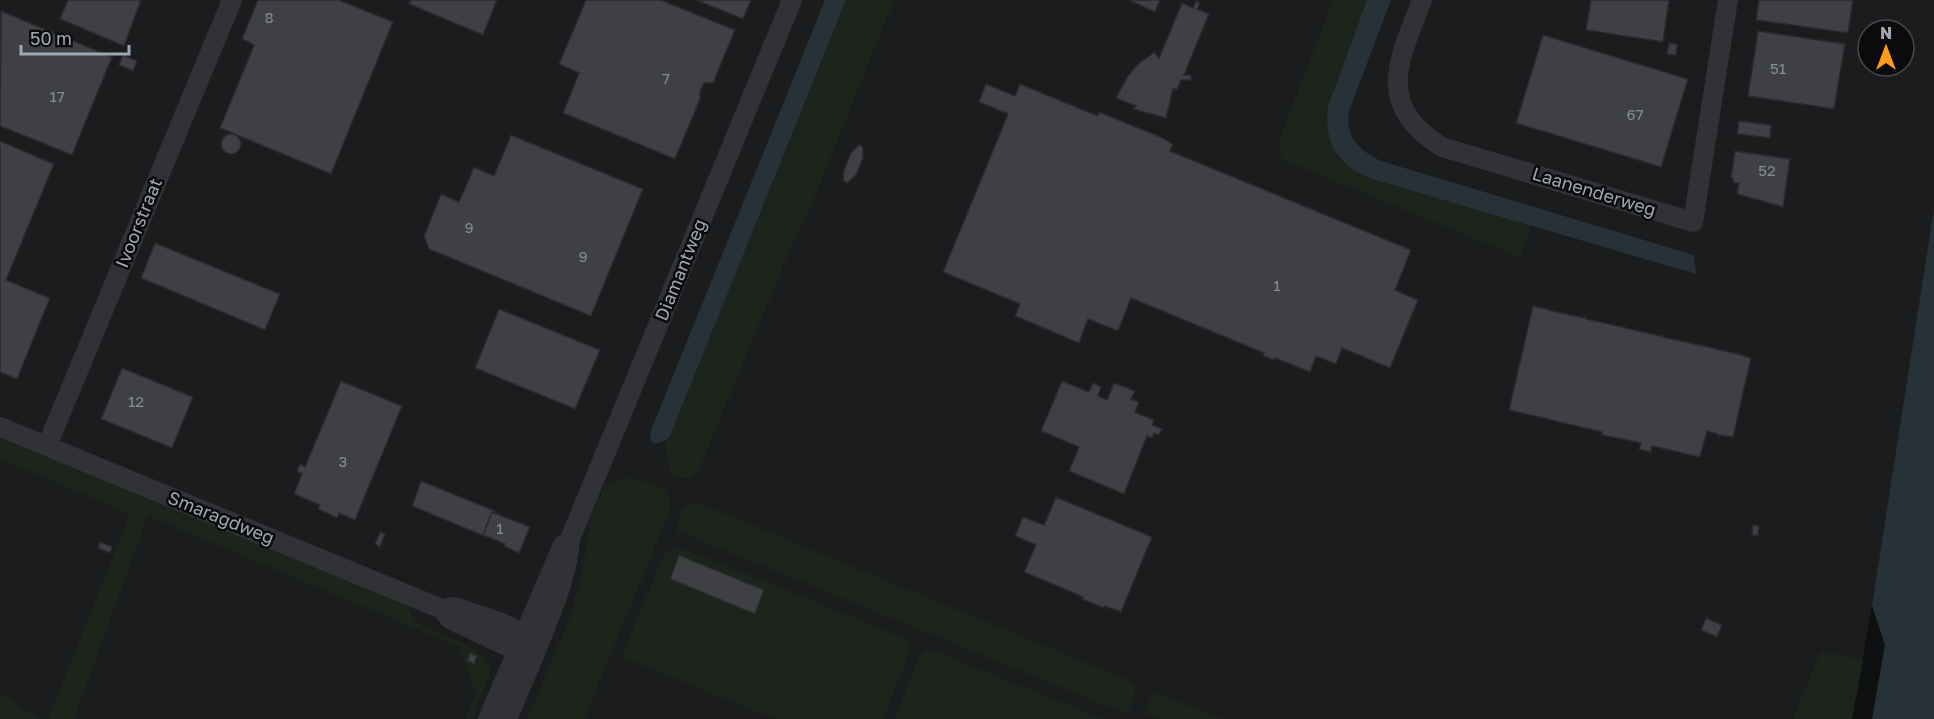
<svg xmlns="http://www.w3.org/2000/svg" width="1934" height="719" viewBox="0 0 1934 719" font-family="'Golos Text',sans-serif">
<style>
.built{fill:#1b1c1e;fill-rule:evenodd}
.green{fill:#1c241c}
.water{fill:#273238}
.building{fill:#3e4044;stroke:#292a2d;stroke-width:1.5}
.lines{fill:none;stroke-linecap:round;stroke-linejoin:round}
.minor{stroke:#303236;stroke-width:20}
.labels{text-anchor:middle;stroke-width:5;stroke-linejoin:round;paint-order:stroke}
.number-label{font-size:15px;fill:#878d97}
.street-label{font-size:18px;fill:#9fa7b3;stroke:#0b0b0c}
</style>
<rect width="100%" height="100%" fill="#0f1011"/>
<!-- built -->
<path class="built" d="M0 0H1934V218L1872 605 1852 719H0ZM1868 30H1904V66H1868Z"/>
<!-- green -->
<g class="green">
<path d="M846 0H894L810 209 794 240 703 460C694 479 690 482 670 474L665 440 670 436Z"/>
<path d="M1333 0H1367L1328 106 1327 126 1329 136 1337 155 1343 163 1372 179 1531 225 1521 258 1281 159 1279 140Z"/>
<path d="M0 439 379 590C388 595 404 600 409 609 412 614 412 618 417 622L465 644 486 658 489 665V677L472 719H465L476 693 459 647 148 516 74 719H48L130 514 0 459Z"/>
<path d="M625 477 645 481 666 490 672 503 667 518 584 719H527L571 615 580 584 592 513 605 484Z"/>
<path d="M692 503H699L1135 683C1137 693 1133 707 1124 713L677 531C678 519 680 509 692 503Z"/>
<path d="M677 548 688 550 907 639 909 645V654L883 719H775L621 657 663 557 670 550Z"/>
<path d="M930 649 1103 719H895L918 658 921 654Z"/>
<path d="M1820 652 1863 659 1852 719H1793Z"/>
<path d="M1158 693 1165 696 1222 719H1161L1144 712 1152 695Z"/>
<path d="M0 694 4 696 41 719H0Z"/>
</g>
<!-- water -->
<g class="water">
<path d="M825 0H846L670 436 664 441 654 444 651 441 650 433Z"/>
<path d="M1367 0H1391L1349 111C1345 138 1359 150 1381 161L1694 255 1696 274 1372 179C1338 166 1323 142 1328 106Z"/>
<path d="M1934 209V719H1872L1885 645 1872 605Z"/>
</g>
<!-- building -->
<g class="building">
<path d="M68 0H141L124 46 60 19Z"/>
<path d="M258 0H339L393 22 331 174 220 128 254 45 242 39Z"/>
<path d="M411 0H497L483 35 409 4Z"/>
<path d="M586 0H661L735 30 713 83H704L700 91V99L675 159 563 113 579 73 559 64Z"/>
<path d="M696 0H751L743 19Z"/>
<path d="M1129 0H1160L1155 12Z"/>
<path d="M1591 0H1669L1663 42 1586 30Z"/>
<path d="M1759 0H1853L1848 33 1756 20Z"/>
<path d="M1196 1 1200 3 1197 9 1209 14 1184 75H1191V80H1181L1177 90 1173 88 1166 118 1133 109 1136 106 1116 98 1128 76 1138 64 1156 51 1154 52 1159 58 1182 3 1193 8Z"/>
<path d="M1 11 112 57 72 155 0 126Z"/>
<path d="M1758 31 1845 44 1834 109 1748 96Z"/>
<path d="M1543 35 1688 79 1661 167 1516 123Z"/>
<path d="M1669 43 1677 44 1676 55 1667 54Z"/>
<path d="M123 55 137 61 133 71 119 65Z"/>
<path d="M986 84 1015 96 1020 84 1098 116 1099 112 1163 138 1173 144 1170 151 1411 250 1395 290 1418 300 1390 368 1342 348 1336 364 1316 356 1310 372 1275 358 1274 360 1263 356 1264 353 1131 298 1118 331 1088 319 1079 343 1015 316 1020 304 943 272 1008 114 979 102Z"/>
<path d="M1739 121 1771 125 1770 138 1737 134Z"/>
<circle cx="231" cy="144" r="10"/>
<path d="M511 135 643 189 591 316 429 249 424 236 441 194 459 202 474 167 494 176Z"/>
<path d="M0 141 54 164 6 280 50 298 17 379 0 372Z"/>
<path d="M859 145H861L863 148V158L856 175 847 183 843 180 844 170 851 153Z"/>
<path d="M1735 151 1790 159 1783 207 1737 194 1739 183H1734L1733 178H1731Z"/>
<path d="M155 243 280 294 265 330 141 278Z"/>
<path d="M1533 306 1546 309 1547 308 1548 310 1584 318 1586 317V319L1622 327 1624 326V328L1660 336 1662 335V337L1699 345 1701 344 1700 345 1737 354V352L1738 354 1751 358 1733 437 1719 435 1718 436V434L1707 431 1700 457 1652 446 1651 452 1639 449 1641 443 1602 435V432L1509 410Z"/>
<path d="M499 309 600 350 575 409 475 368Z"/>
<path d="M122 368 193 397 172 448 101 419Z"/>
<path d="M341 381 402 406 355 520 339 513 337 518 318 509 320 505 294 494 302 474 297 471 300 464 305 467Z"/>
<path d="M1062 381 1089 392 1093 383 1101 387 1098 396 1107 400 1114 383 1135 391 1131 399 1139 402 1135 412 1154 420 1152 425 1162 429 1159 435 1154 433 1152 438 1147 436 1124 494 1069 471 1079 447 1041 431Z"/>
<path d="M421 481 495 511 484 536 412 506Z"/>
<path d="M1056 497 1152 537 1121 612 1105 606 1104 608 1082 599 1083 597 1024 572 1036 545 1015 536 1023 517 1044 525Z"/>
<path d="M492 512 530 527 519 553 504 546 505 544 483 535Z"/>
<path d="M1753 525 1759 526 1758 536 1752 535Z"/>
<path d="M380 532 385 534 380 547 375 544Z"/>
<path d="M100 542 112 547 110 553 98 548Z"/>
<path d="M679 555 764 590 755 614 670 579Z"/>
<path d="M1706 618 1722 625 1717 637 1701 630Z"/>
<path d="M470 653 477 656 474 664 467 661Z"/>
</g>
<g class="lines">
<!-- minor -->
<g class="minor">
<path d="M1422 0C1399 60 1374 105 1442 147L1693 222 1728 0"/>
<path d="M0 427 442 609 450 619 517 651 537 648"/>
<path d="M47 446 232 0"/>
<path d="M442 609 454 607 499 622 524 633 532 642"/>
<path d="M488 719 563 545"/>
<path d="M507 719C519 691 532 662 543 633 555 603 568 572 570 539L792 0"/>
</g>
</g>
<g class="labels">
<!-- number labels -->
<g class="number-label">
<text x="269" y="23">8</text>
<text x="1778" y="74">51</text>
<text x="666" y="84">7</text>
<text x="57" y="102">17</text>
<text x="1635" y="120">67</text>
<text x="1767" y="176">52</text>
<text x="469" y="233">9</text>
<text x="583" y="262">9</text>
<text x="1277" y="291">1</text>
<text x="136" y="407">12</text>
<text x="343" y="467">3</text>
<text x="500" y="534">1</text>
</g>
<!-- street labels -->
<g class="street-label">
<text transform="translate(1594 192) rotate(17)" y="6">Laanenderweg</text>
<text transform="translate(139 223) rotate(-68)" y="6">Ivoorstraat</text>
<text transform="translate(681 270) rotate(-68)" y="6">Diamantweg</text>
<text transform="translate(221 518) rotate(22)" y="6">Smaragdweg</text>
</g>
</g>
<!-- north arrow -->
<g transform="translate(1886 48)"><circle r="28" fill="#0b0b0c" stroke="#46494f" stroke-width="1.5"/>
<path d="M0-4.5L10 22L0 15L-10 22Z" fill="#ff9b1a"/>
<text y="-9" font-size="16" font-weight="bold" text-anchor="middle" fill="#9fa7b3">N</text>
</g>
<!-- scale -->
<path d="M21 45v9h108v-9" fill="none" stroke="#9fa7b3" stroke-width="3"/>
<text x="30" y="45" font-size="18" fill="#9fa7b3" stroke="#0b0b0c" stroke-width="4.5" paint-order="stroke">50 m</text>
</svg>
